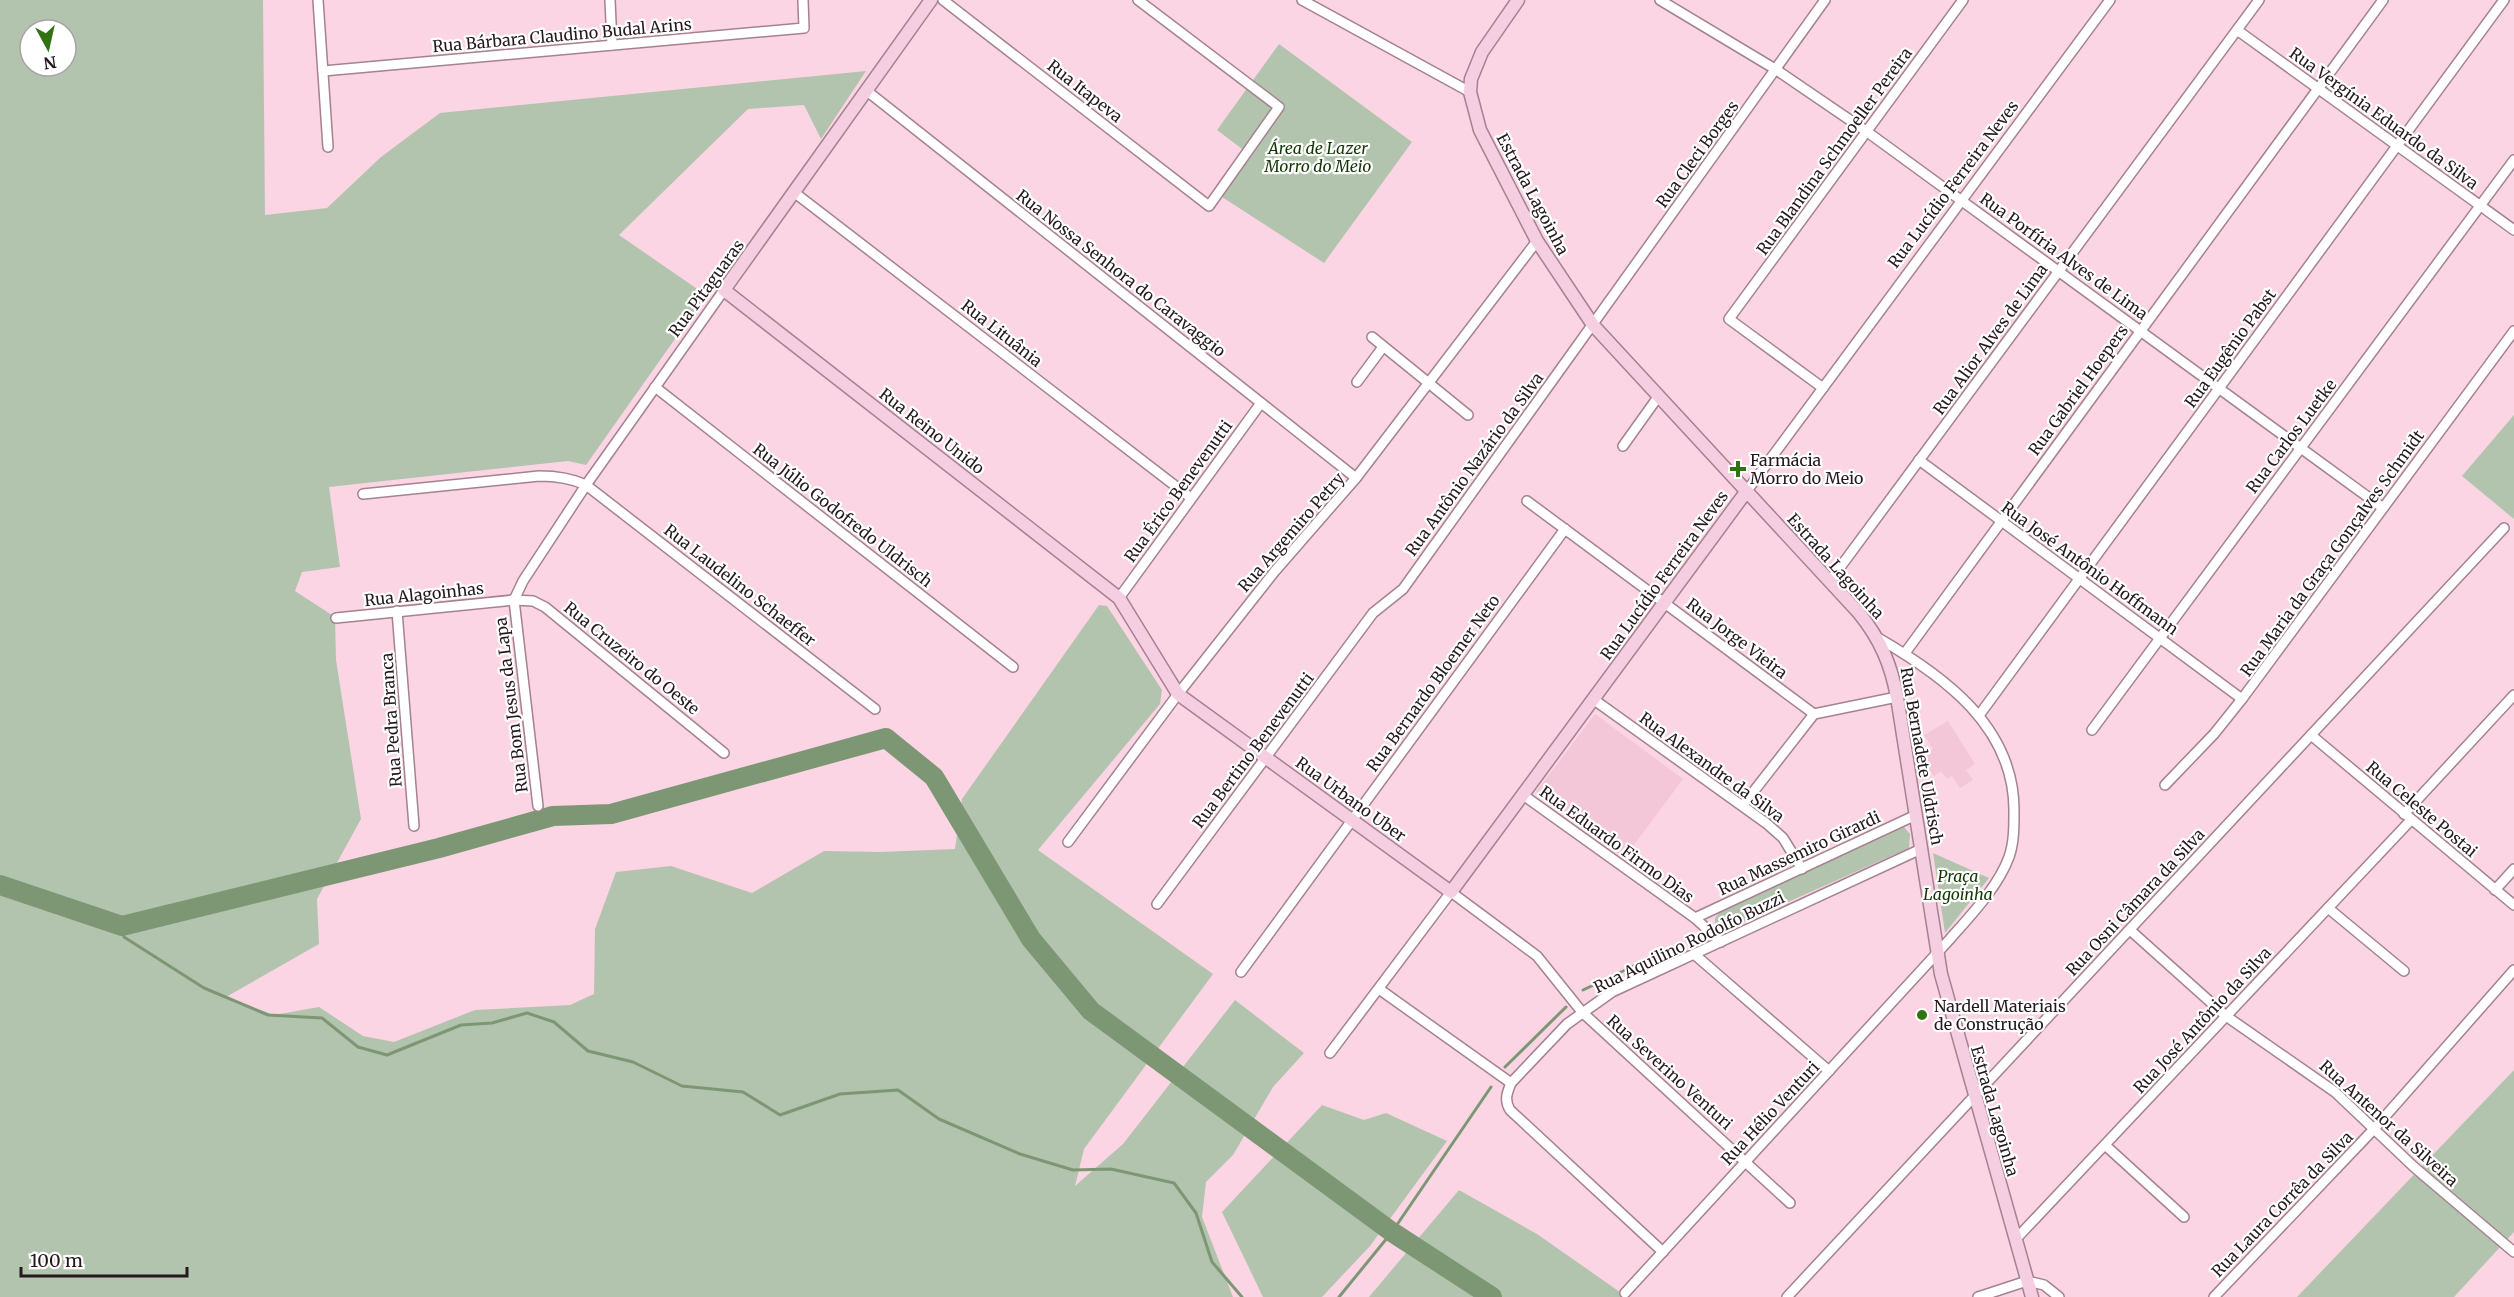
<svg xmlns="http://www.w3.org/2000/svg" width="2514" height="1297" viewBox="0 0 2514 1297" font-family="Merriweather,serif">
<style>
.built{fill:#f3c7d8}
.green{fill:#b3c4ae;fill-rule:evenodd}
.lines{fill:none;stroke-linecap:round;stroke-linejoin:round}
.stream{stroke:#7d9775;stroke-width:3}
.river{stroke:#7d9775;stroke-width:20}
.street-casing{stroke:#a48290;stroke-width:12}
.secondary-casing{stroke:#a48290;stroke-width:15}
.street{stroke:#fff;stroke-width:9}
.secondary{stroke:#f6cee1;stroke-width:12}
.poi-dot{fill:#307312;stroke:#fff;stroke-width:2}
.labels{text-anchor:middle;stroke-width:4.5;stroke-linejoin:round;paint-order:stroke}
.street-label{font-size:16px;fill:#25181d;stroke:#fff}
.park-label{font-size:16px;font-style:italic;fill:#123604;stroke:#fff}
.poi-label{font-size:16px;fill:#25181d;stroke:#fff;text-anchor:start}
</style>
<rect width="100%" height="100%" fill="#fbd5e4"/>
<!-- built -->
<g class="built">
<path d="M1595 714 1683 779 1624 858 1536 792Z"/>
<path d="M1948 721 1975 764 1966 770 1973 780 1960 788 1952 776 1947 779 1941 771 1934 776 1921 757 1933 749 1924 735Z"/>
</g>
<!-- green -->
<g class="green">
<path d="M0 0H263L265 215 327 208 381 157 440 113 866 71 821 139 804 105 748 109 619 235 706 295 586 465 568 461 329 487 340 567 302 572 295 591 335 617 336 660 361 819 317 899 319 944 226 997 274 1015 319 1007 363 1036 394 1042 475 1010 570 1005 594 994 595 929 616 872 671 866 752 893 824 851 880 852 955 849 962 799 1099 605 1107 606 1162 690 1160 704 1038 850 1213 974 1084 1149 1075 1186 1123 1144 1235 1000 1304 1053 1273 1087 1233 1155 1206 1182 1202 1217 1233 1297H0ZM30 30H66V66H30Z"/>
<path d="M1279 44 1412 142 1324 263 1222 197 1250 155 1217 130Z"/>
<path d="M2514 415V519L2462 476Z"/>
<path d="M1904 827 1910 834 1909 848 1723 931 1715 927V918L1719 913Z"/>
<path d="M1933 853 1989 878 1945 933Z"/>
<path d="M2514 1070V1232L2454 1297H2297Z"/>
<path d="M1322 1105 1364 1120 1386 1113 1447 1141 1370 1246 1322 1297H1263L1222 1212Z"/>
<path d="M1459 1190 1537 1234 1627 1297H1369Z"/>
</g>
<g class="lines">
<!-- stream -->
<g class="stream">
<path d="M122 926 124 937 204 988 268 1015 322 1018 358 1047 387 1055 461 1025 492 1023 527 1013 554 1022 588 1051 633 1062 682 1086 743 1092 780 1115 840 1094 898 1090 939 1119 1020 1154 1073 1170 1111 1169 1174 1183 1196 1213 1212 1262 1242 1297"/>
<path d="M1583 990 1676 946"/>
<path d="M1505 1067 1566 1007"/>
<path d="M1339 1297 1392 1232 1491 1087"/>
</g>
<!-- river -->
<path class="river" d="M0 885 122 926 439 848 553 816 611 814 886 738 934 777 1031 939 1091 1011 1392 1232 1492 1297"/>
<defs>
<g id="street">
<path d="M318 0 328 147"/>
<path d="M610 0 612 45"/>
<path d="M943 0 1209 206 1279 107 1138 0"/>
<path d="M1302 0 1470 92"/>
<path d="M1660 0 1775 69 1866 131 2383 508"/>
<path d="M2237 30 2514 230"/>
<path d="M323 71 804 28 803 0"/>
<path d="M867 91 1356 478"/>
<path d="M795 193 1191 498"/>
<path d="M1372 337 1468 415"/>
<path d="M1357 382 1383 347"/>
<path d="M655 387 1013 667"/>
<path d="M1823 388 1729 319 1963 0"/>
<path d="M1623 446 1658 397"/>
<path d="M1919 460 2242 699"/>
<path d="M1746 492 2110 0"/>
<path d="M363 494 539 476C557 476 571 478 586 485L875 709"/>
<path d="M1527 501 1814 714"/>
<path d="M1830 581 2259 0"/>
<path d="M1119 598 1261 403"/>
<path d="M514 600 523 581 586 485 724 290"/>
<path d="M514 600 538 806"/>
<path d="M397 611 414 826"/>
<path d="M336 618 514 600 533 601 545 607 724 753"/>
<path d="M1905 653 2383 0"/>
<path d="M1593 699 1766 823 1783 838 1802 869"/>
<path d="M1980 714 2504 0"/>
<path d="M2092 730 2514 160"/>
<path d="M2311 735 2514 905"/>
<path d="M2165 785 2214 734 2242 699 2514 331"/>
<path d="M1523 795 1695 918 1721 942"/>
<path d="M1743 805 1814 714 1897 697"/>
<path d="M2404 814 2514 695"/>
<path d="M1068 842 1178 694 1275 571 1356 478 1537 241"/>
<path d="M2495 890 2514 869"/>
<path d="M1157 904 1373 613 1403 589 1825 0"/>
<path d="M2328 908 2404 971"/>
<path d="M1695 918 1916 815"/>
<path d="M2130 930 2226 1016 2335 1092 2414 1167 2514 1252"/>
<path d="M1694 954 1829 1071"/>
<path d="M1241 972 1565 529"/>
<path d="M1379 989 1511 1083"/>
<path d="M1330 1053 1451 892 1537 956 1582 1012 1790 1203"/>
<path d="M2105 1145 2184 1217"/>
<path d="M2015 1240 2411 820"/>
<path d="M1663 1252 1510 1110C1504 1100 1507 1093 1511 1083L1567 1024 1612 992 1921 849"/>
<path d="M1625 1293 1950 939C1971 915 1998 887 2009 857 2014 843 2014 827 2014 812 2015 727 1944 676 1878 638"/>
<path d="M1787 1297 2504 528"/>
<path d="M1978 1297 2027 1281 2044 1285 2059 1297"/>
<path d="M2214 1297 2374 1129 2514 970"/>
</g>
<g id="secondary">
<path d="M931 0 724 290 1119 598 1178 694 1451 892 1746 492"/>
<path d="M1518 0 1482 52 1471 79 1470 92 1480 130 1537 241 1593 325 1859 613C1880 639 1891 664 1897 697L1941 974 2032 1297"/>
</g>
</defs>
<!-- street casing -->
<use href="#street" class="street-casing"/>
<!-- secondary casing -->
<use href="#secondary" class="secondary-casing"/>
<!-- street -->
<use href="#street" class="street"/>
<!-- secondary -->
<use href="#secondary" class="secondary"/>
</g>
<!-- markers -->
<g class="poi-dot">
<path d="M1735 460h6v6h6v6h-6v6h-6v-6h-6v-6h6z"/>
<circle cx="1922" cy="1015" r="6"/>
</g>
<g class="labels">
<!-- street labels -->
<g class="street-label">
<text transform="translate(562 35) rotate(-5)" y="6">Rua Bárbara Claudino Budal Arins</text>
<text transform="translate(1085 91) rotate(38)" y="6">Rua Itapeva</text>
<text transform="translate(2384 118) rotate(36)" y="6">Rua Vergínia Eduardo da Silva</text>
<text transform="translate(1834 151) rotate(-54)" y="6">Rua Blandina Schmoeller Pereira</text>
<text transform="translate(1697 154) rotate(-54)" y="6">Rua Cleci Borges</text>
<text transform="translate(1953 184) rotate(-53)" y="6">Rua Lucídio Ferreira Neves</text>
<text transform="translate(1533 194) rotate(62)" y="6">Estrada Lagoinha</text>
<text transform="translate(2064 256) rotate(36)" y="6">Rua Porfíria Alves de Lima</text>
<text transform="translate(1121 273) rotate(38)" y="6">Rua Nossa Senhora do Caravaggio</text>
<text transform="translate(706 288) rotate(-54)" y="6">Rua Pitaguaras</text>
<text transform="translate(1002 333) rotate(38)" y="6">Rua Lituânia</text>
<text transform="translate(1990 339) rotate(-54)" y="6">Rua Alior Alves de Lima</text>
<text transform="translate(2230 348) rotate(-54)" y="6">Rua Eugênio Pabst</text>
<text transform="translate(2078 390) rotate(-54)" y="6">Rua Gabriel Hoepers</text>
<text transform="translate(932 431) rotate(38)" y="6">Rua Reino Unido</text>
<text transform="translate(2291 436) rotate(-53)" y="6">Rua Carlos Luetke</text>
<text transform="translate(1474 464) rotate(-54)" y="6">Rua Antônio Nazário da Silva</text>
<text transform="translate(1178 491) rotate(-54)" y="6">Rua Érico Benevenutti</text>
<text transform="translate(843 515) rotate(38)" y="6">Rua Júlio Godofredo Uldrisch</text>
<text transform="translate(1291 532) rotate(-49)" y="6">Rua Argemiro Petry</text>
<text transform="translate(2332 553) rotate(-54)" y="6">Rua Maria da Graça Gonçalves Schmidt</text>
<text transform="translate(1836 566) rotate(48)" y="6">Estrada Lagoinha</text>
<text transform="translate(2090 568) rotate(36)" y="6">Rua José Antônio Hoffmann</text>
<text transform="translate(1664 575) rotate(-54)" y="6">Rua Lucídio Ferreira Neves</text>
<text transform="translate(740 585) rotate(38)" y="6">Rua Laudelino Schaeffer</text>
<text transform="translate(424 594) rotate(-6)" y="6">Rua Alagoinhas</text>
<text transform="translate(1737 638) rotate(37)" y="6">Rua Jorge Vieira</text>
<text transform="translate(632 658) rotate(39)" y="6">Rua Cruzeiro do Oeste</text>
<text transform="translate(1433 683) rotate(-54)" y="6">Rua Bernardo Bloemer Neto</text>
<text transform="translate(511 705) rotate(-97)" y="6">Rua Bom Jesus da Lapa</text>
<text transform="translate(391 720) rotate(-94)" y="6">Rua Pedra Branca</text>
<text transform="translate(1253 750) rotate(-53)" y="6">Rua Bertino Benevenutti</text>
<text transform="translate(1922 756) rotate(80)" y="6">Rua Bernadete Uldrisch</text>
<text transform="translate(1712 767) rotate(36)" y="6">Rua Alexandre da Silva</text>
<text transform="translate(1351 799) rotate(36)" y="6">Rua Urbano Uber</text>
<text transform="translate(2422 809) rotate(40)" y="6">Rua Celeste Postai</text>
<text transform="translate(1617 844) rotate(36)" y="6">Rua Eduardo Firmo Dias</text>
<text transform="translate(1799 853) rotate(-25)" y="6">Rua Massemiro Girardi</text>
<text transform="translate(2135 902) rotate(-47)" y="6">Rua Osni Câmara da Silva</text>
<text transform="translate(1689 942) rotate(-26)" y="6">Rua Aquilino Rodolfo Buzzi</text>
<text transform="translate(2202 1020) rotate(-47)" y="6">Rua José Antônio da Silva</text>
<text transform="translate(1670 1072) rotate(42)" y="6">Rua Severino Venturi</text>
<text transform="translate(1995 1111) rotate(74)" y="6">Estrada Lagoinha</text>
<text transform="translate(1770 1113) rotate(-47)" y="6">Rua Hélio Venturi</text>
<text transform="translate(2389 1123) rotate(42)" y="6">Rua Antenor da Silveira</text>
<text transform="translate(2282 1204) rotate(-46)" y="6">Rua Laura Corrêa da Silva</text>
</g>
<!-- park labels -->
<g class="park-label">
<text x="1318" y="154">Área de Lazer<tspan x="1318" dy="18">Morro do Meio</tspan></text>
<text x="1958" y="882">Praça<tspan x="1958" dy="18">Lagoinha</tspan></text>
</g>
<!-- poi labels -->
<g class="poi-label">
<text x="1750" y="466">Farmácia<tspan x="1750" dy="18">Morro do Meio</tspan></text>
<text x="1934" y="1012">Nardell Materiais<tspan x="1934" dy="18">de Construção</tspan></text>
</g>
</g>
<!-- north arrow -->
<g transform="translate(48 48) rotate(172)"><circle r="28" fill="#ffffff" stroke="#a8a3a5" stroke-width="1.5"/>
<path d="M0-4.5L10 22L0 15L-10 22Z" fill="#307312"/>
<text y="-9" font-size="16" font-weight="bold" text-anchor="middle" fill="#25181d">N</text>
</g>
<!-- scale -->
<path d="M21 1267v9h166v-9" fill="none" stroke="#25181d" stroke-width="3"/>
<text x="30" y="1267" font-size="18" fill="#25181d" stroke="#ffffff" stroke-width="4.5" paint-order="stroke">100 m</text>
</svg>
